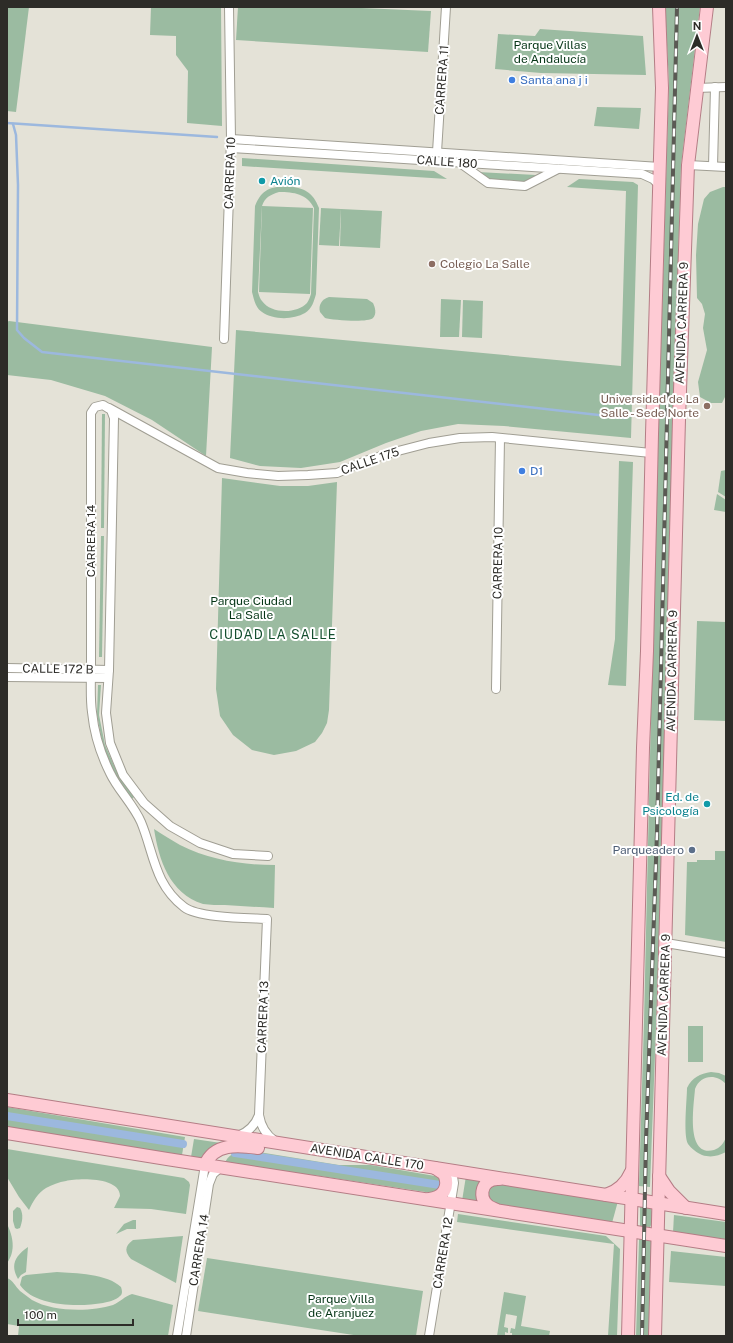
<svg xmlns="http://www.w3.org/2000/svg" width="733" height="1343" viewBox="0 0 733 1343" font-family="'Public Sans',sans-serif">
<style>
.green{fill:#9bbba1;fill-rule:evenodd}
.lines{fill:none;stroke-linecap:round;stroke-linejoin:round}
.stream{stroke:#9cb8de;stroke-width:2.5}
.canal{stroke:#9cb8de;stroke-width:8}
.minor-casing{stroke:#a09e93;stroke-width:10}
.primary-casing{stroke:#b47d85;stroke-width:14}
.minor{stroke:#fff;stroke-width:8}
.primary{stroke:#fecbd4;stroke-width:12}
.rail-casing{stroke:#5b5a54;stroke-width:4}
.rail{stroke:#fff;stroke-width:2.5;stroke-dasharray:8;stroke-linecap:butt}
.shop-dot{fill:#3f7fe0;stroke:#fff;stroke-width:1.5}
.culture-dot{fill:#0f9aa8;stroke:#fff;stroke-width:1.5}
.education-dot{fill:#8d6e63;stroke:#fff;stroke-width:1.5}
.service-dot{fill:#5c6f8a;stroke:#fff;stroke-width:1.5}
.labels{text-anchor:middle;stroke-width:4;stroke-linejoin:round;paint-order:stroke}
.park-label{font-size:12px;fill:#053516;stroke:#fff}
.street-label{font-size:12px;fill:#2d2c28;stroke:#fff}
.shop-label{font-size:12px;fill:#366cbe;stroke:#fff;text-anchor:start}
.culture-label{font-size:12px;fill:#0d838f;stroke:#fff;text-anchor:start}
.education-label{font-size:12px;fill:#785e54;stroke:#fff;text-anchor:start}
.service-label{font-size:12px;fill:#4e5e75;stroke:#fff;text-anchor:end}
.neighbourhood-label{font-size:13px;letter-spacing:1px;fill:#144f2f;stroke:#fff}
</style>
<rect width="100%" height="100%" fill="#e4e2d7"/>
<!-- green -->
<g class="green">
<path d="M7 7H29L16 112 7 111Z"/>
<path d="M151 7H221L222 126 187 123 188 71 176 55V36L150 35Z"/>
<path d="M238 7H338L431 11 428 52 236 40Z"/>
<path d="M665 7H700L681 166 672 454 660 921 650 1187 639 1186 644 1021 655 536 669 83Z"/>
<path d="M540 29 643 36 646 75 541 73 495 69 498 34 535 36Z"/>
<path d="M597 107 641 108 639 129 594 126Z"/>
<path d="M241 142 639 168V171L241 145Z"/>
<path d="M242 158 434 171 447 179 242 166Z"/>
<path d="M478 172 536 175 524 183 488 180Z"/>
<path d="M579 179 633 182 638 185 631 438 504 426 458 424 421 431 386 443 340 462 301 468 260 466 230 458 236 330 621 366 626 191 567 187Z"/>
<path d="M287 186C304 188 313 192 319 208L316 294C314 301 312 309 305 313 293 320 273 320 262 312 255 307 254 299 252 292L255 206C262 189 270 187 287 186ZM279 192C294 192 307 194 314 208L311 294C310 297 309 300 307 303 297 314 271 314 262 301 260 299 259 295 258 292L262 206C265 197 270 195 279 192Z"/>
<path d="M723 187H726V395L722 403H711L700 397 698 382 707 350 703 328 705 314 702 304 697 298 696 255 698 224 704 199 710 192Z"/>
<path d="M262 206 313 208 310 294 259 292Z"/>
<path d="M321 208 341 209 339 246 319 245Z"/>
<path d="M341 209 382 211 380 248 340 246Z"/>
<path d="M329 297 367 299 373 303C375 307 377 314 373 318 368 323 332 320 325 318L320 312C318 305 322 299 329 297Z"/>
<path d="M441 299 461 300 459 337H440Z"/>
<path d="M463 300 483 301 482 338 462 337Z"/>
<path d="M9 321 212 347 206 456 152 420 105 396 51 380 7 375V322Z"/>
<path d="M102 414H105L104 528H101Z"/>
<path d="M619 461 633 462 626 686 608 685 615 639Z"/>
<path d="M726 470V497L718 492 721 471Z"/>
<path d="M222 478 280 486H308L337 482 329 710 327 723 322 733 315 742 296 751 274 755 252 750 233 735 220 716 216 689Z"/>
<path d="M717 494 726 500V512L714 510Z"/>
<path d="M101 536H104L102 657H99Z"/>
<path d="M697 621 726 622V721L694 720Z"/>
<path d="M98 685H101L99 715 105 745 117 772 134 797 132 799 115 774 103 746 97 715Z"/>
<path d="M154 829C162 834 171 840 180 845 210 860 242 865 275 865L274 908C258 907 241 906 225 905 218 905 210 905 203 904 169 893 159 860 154 829Z"/>
<path d="M715 851H726V942L685 935 687 862H697V860H715Z"/>
<rect x="688" y="1026" width="15" height="36"/>
<path d="M711 1072 719 1073 726 1076V1084C716 1073 700 1075 695 1089 694 1104 685 1158 714 1150 720 1148 724 1143 726 1137V1152C718 1156 711 1158 702 1155 697 1153 691 1148 688 1144 683 1135 687 1099 687 1088 692 1077 700 1074 711 1072Z"/>
<path d="M7 1107 185 1137 182 1155 7 1128Z"/>
<path d="M194 1139 221 1143C212 1146 206 1150 201 1158L191 1157Z"/>
<path d="M7 1149 184 1178 189 1182 190 1185 186 1214 151 1209 114 1208 120 1196C120 1177 79 1178 66 1181 59 1182 52 1185 46 1188 38 1193 33 1201 29 1210L19 1197 7 1177Z"/>
<path d="M246 1150 339 1165H371L435 1176 441 1180V1190L432 1193 313 1175 265 1172 224 1165C228 1154 235 1152 246 1150Z"/>
<path d="M466 1176 483 1179 479 1204 462 1201Z"/>
<path d="M489 1184H506L618 1201 612 1223 491 1204 486 1189Z"/>
<path d="M640 1206 651 1208C653 1213 653 1223 650 1227L640 1226Z"/>
<path d="M17 1207 20 1208C24 1215 22 1222 20 1228L17 1229 15 1228 13 1221V1211Z"/>
<path d="M458 1214 606 1236 620 1249 617 1336H608L614 1244 457 1222Z"/>
<path d="M674 1215 726 1222V1240L673 1232Z"/>
<path d="M133 1220H136V1229H127L116 1234 124 1224Z"/>
<path d="M7 1224C13 1236 16 1251 7 1263Z"/>
<path d="M183 1236 176 1283 131 1259C124 1251 125 1246 133 1240Z"/>
<path d="M640 1238 652 1240 650 1336H636L639 1240Z"/>
<path d="M28 1247 26 1272 21 1275 18 1279C10 1265 15 1256 28 1247Z"/>
<path d="M671 1251 726 1257V1286L669 1282Z"/>
<path d="M207 1258 423 1291 416 1336H360L198 1311Z"/>
<path d="M57 1272C75 1273 108 1274 121 1287 122 1290 123 1294 120 1296 116 1300 108 1302 103 1303 79 1307 35 1307 20 1285L22 1277 26 1275Z"/>
<path d="M7 1278C13 1280 15 1286 20 1291 24 1294 28 1297 32 1300 53 1312 91 1312 113 1305 120 1302 125 1296 132 1294L173 1305 168 1336H18L19 1326 7 1324Z"/>
<path d="M504 1292 526 1296 521 1326 550 1331 549 1336H512V1333H510L511 1328 515 1329 517 1316 506 1314 504 1327 508 1328V1333L505 1332V1336H497Z"/>
</g>
<g class="lines">
<!-- stream -->
<g class="stream">
<path d="M7 123 217 137"/>
<path d="M13 124 16 135 18 185 17 330 24 338 42 352 625 418"/>
</g>
<!-- canal -->
<g class="canal">
<path d="M7 1116 183 1144"/>
<path d="M235 1153 440 1185"/>
</g>
<defs>
<g id="minor">
<path d="M696 88 726 87"/>
<path d="M231 139 660 167"/>
<path d="M231 148 642 174 653 179 659 185"/>
<path d="M437 152 446 7"/>
<path d="M460 163 488 183 525 186 558 169"/>
<path d="M688 165 726 167"/>
<path d="M713 166 715 87"/>
<path d="M224 339 231 139 229 7"/>
<path d="M109 408 218 468 247 473 278 476 308 475 337 473 368 460 398 451 429 443 460 438 492 437 651 453"/>
<path d="M7 668 109 670"/>
<path d="M7 677 108 678"/>
<path d="M496 689 500 438"/>
<path d="M268 856 233 854 200 843 170 826 144 803 123 775 110 743 106 713 109 670 114 418 111 410 103 405 95 407 91 413V669C91 683 90 698 92 712 94 732 101 755 110 773 118 790 133 804 141 822 154 853 154 884 184 907 198 918 248 918 267 919L259 1115C261 1127 266 1135 275 1141"/>
<path d="M666 943 726 953"/>
<path d="M238 1136C248 1132 255 1126 259 1115"/>
<path d="M177 1336 205 1165"/>
<path d="M186 1336 209 1184 213 1174 220 1168"/>
<path d="M429 1336 454 1183 452 1171"/>
</g>
<g id="primary">
<path d="M7 1100 726 1214"/>
<path d="M7 1133 167 1159 726 1246"/>
<path d="M205 1165C214 1143 238 1145 258 1148"/>
<path d="M659 1176 669 1191 686 1208"/>
<path d="M606 1195C618 1191 626 1184 631 1172"/>
<path d="M429 1199C443 1198 450 1187 444 1174L435 1168"/>
<path d="M495 1209C476 1204 479 1178 499 1179"/>
<path d="M628 1336 643 748 647 651 652 434 661 123 662 88 659 7"/>
<path d="M655 1336 679 419 688 165 707 7"/>
</g>
</defs>
<!-- minor casing -->
<use href="#minor" class="minor-casing"/>
<!-- primary casing -->
<use href="#primary" class="primary-casing"/>
<!-- minor -->
<use href="#minor" class="minor"/>
<!-- primary -->
<use href="#primary" class="primary"/>
<defs>
<path id="rail" d="M642 1336 646 1141 657 832 677 7"/>
</defs>
<!-- rail casing -->
<use href="#rail" class="rail-casing"/>
<!-- rail -->
<use href="#rail" class="rail"/>
</g>
<!-- markers -->
<g class="shop-dot">
<circle cx="512" cy="80" r="4"/>
<circle cx="522" cy="471" r="4"/>
</g>
<g class="culture-dot">
<circle cx="262" cy="181" r="4"/>
<circle cx="707" cy="804" r="4"/>
</g>
<g class="education-dot">
<circle cx="432" cy="264" r="4"/>
<circle cx="707" cy="406" r="4"/>
</g>
<circle class="service-dot" cx="692" cy="850" r="4"/>
<g class="labels">
<!-- park labels -->
<g class="park-label">
<text x="550" y="49">Parque Villas<tspan x="550" dy="14">de Andalucía</tspan></text>
<text x="251" y="605">Parque Ciudad<tspan x="251" dy="14">La Salle</tspan></text>
<text x="341" y="1303">Parque Villa<tspan x="341" dy="14">de Aranjuez</tspan></text>
</g>
<!-- street labels -->
<g class="street-label">
<text transform="translate(442 80) rotate(-86)" y="4">CARRERA 11</text>
<text transform="translate(447 162) rotate(4)" y="4">CALLE 180</text>
<text transform="translate(230 173) rotate(-88)" y="4">CARRERA 10</text>
<text transform="translate(682 323) rotate(-88)" y="4">AVENIDA CARRERA 9</text>
<text transform="translate(370 461) rotate(-19)" y="4">CALLE 175</text>
<text transform="translate(91 541) rotate(-90)" y="4">CARRERA 14</text>
<text transform="translate(498 563) rotate(-89)" y="4">CARRERA 10</text>
<text transform="translate(58 669) rotate(1)" y="4">CALLE 172 B</text>
<text transform="translate(672 671) rotate(-89)" y="4">AVENIDA CARRERA 9</text>
<text transform="translate(664 995) rotate(-88)" y="4">AVENIDA CARRERA 9</text>
<text transform="translate(263 1017) rotate(-88)" y="4">CARRERA 13</text>
<text transform="translate(367 1157) rotate(9)" y="4">AVENIDA CALLE 170</text>
<text transform="translate(199 1250) rotate(-81)" y="4">CARRERA 14</text>
<text transform="translate(443 1253) rotate(-81)" y="4">CARRERA 12</text>
</g>
<!-- shop labels -->
<g class="shop-label">
<text x="520" y="84">Santa ana j i</text>
<text x="530" y="475">D1</text>
</g>
<!-- culture labels -->
<g class="culture-label">
<text x="270" y="185">Avión</text>
<text x="699" y="801" text-anchor="end">Ed. de<tspan x="699" dy="14">Psicología</tspan></text>
</g>
<!-- education labels -->
<g class="education-label">
<text x="440" y="268">Colegio La Salle</text>
<text x="699" y="403" text-anchor="end">Universidad de La<tspan x="699" dy="14">Salle - Sede Norte</tspan></text>
</g>
<!-- service labels -->
<g class="service-label">
<text x="684" y="854">Parqueadero</text>
</g>
<!-- neighbourhood labels -->
<g class="neighbourhood-label">
<text x="273" y="639">CIUDAD LA SALLE</text>
</g>
</g>
<!-- border -->
<rect width="733" height="1343" fill="none" stroke="#2d2c28" stroke-width="16"/>
<!-- north arrow -->
<g transform="translate(697 36)" stroke="#ffffff" stroke-width="3" paint-order="stroke">
<path d="M0-3L7 15L0 10L-7 15Z" fill="#2d2c28"/>
<text y="-6" font-size="11" font-weight="bold" text-anchor="middle" fill="#2d2c28">N</text>
</g>
<!-- scale -->
<path d="M18 1319v6h115v-6" fill="none" stroke="#2d2c28" stroke-width="2"/>
<text x="24" y="1319" font-size="12" fill="#2d2c28" stroke="#ffffff" stroke-width="3" paint-order="stroke">100 m</text>
</svg>
